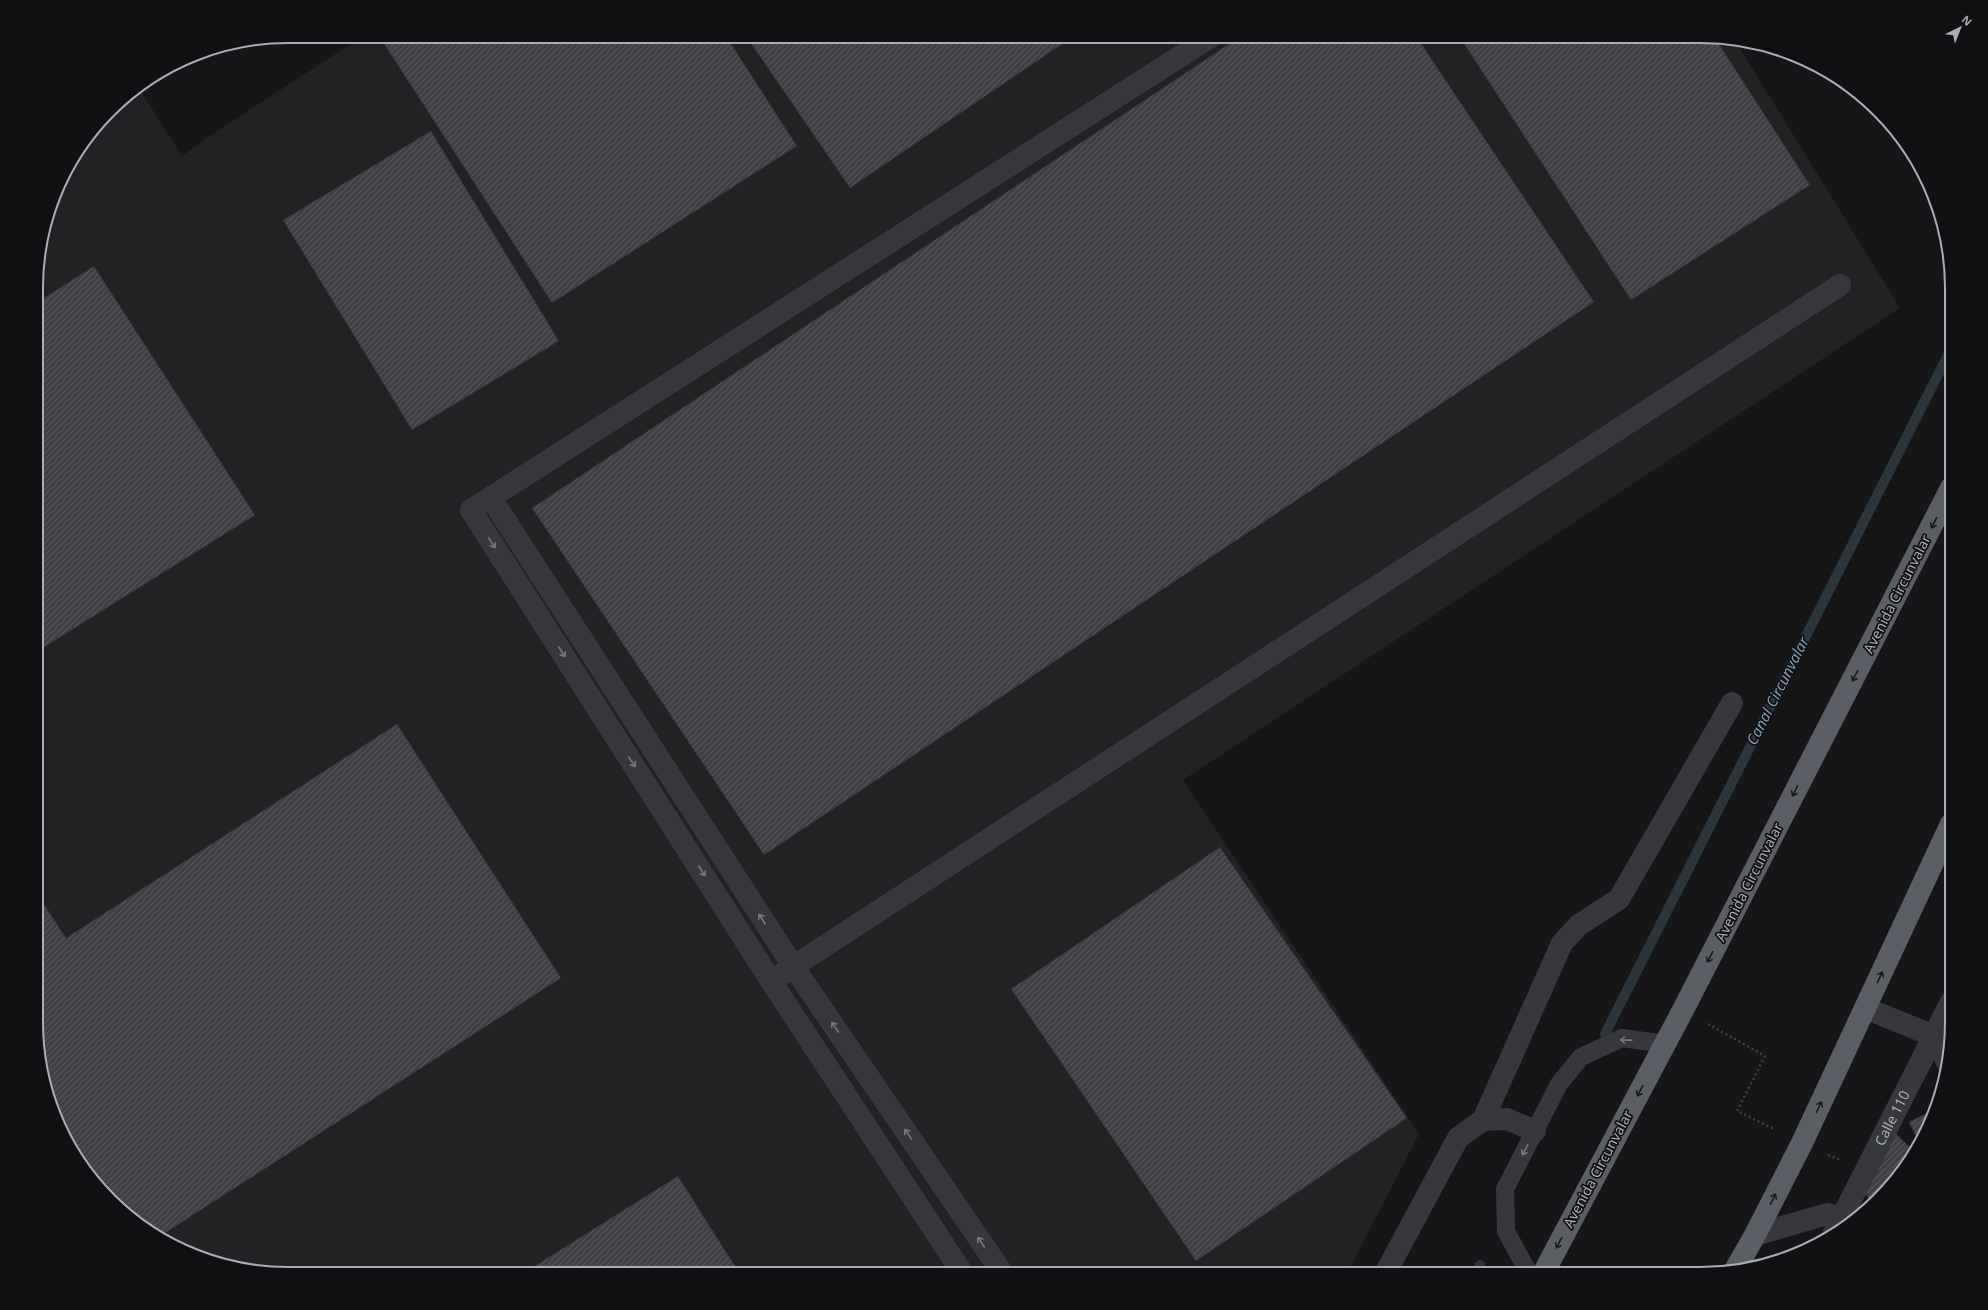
<svg xmlns="http://www.w3.org/2000/svg" width="1988" height="1310" viewBox="0 0 1988 1310" font-family="'Noto Sans',sans-serif">
<style>
.built{fill:#222225}
.lines{fill:none;stroke-linecap:round;stroke-linejoin:round}
.stream{stroke:#2c353c;stroke-width:10}
.building{fill:url(#building-hatch);stroke:#303034}
.path{stroke:#3d3f44;stroke-width:2.5;stroke-dasharray:2 3;stroke-linecap:butt}
.service{stroke:#37383d;stroke-width:18}
.minor{stroke:#37383d;stroke-width:22}
.trunk{stroke:#5b5e65;stroke-width:22}
.oneway{stroke:#18191b}
.oneway2{stroke:#757881}
.labels{text-anchor:middle;stroke-width:3.5;stroke-linejoin:round;paint-order:stroke}
.street-label{font-size:14px;fill:#a8adb8;stroke:#111113}
.water-label{font-size:15px;font-style:italic;fill:#7f9bb3;stroke:#111113}
.rim{fill:none;stroke:#a8adb8;stroke-width:2}
</style>
<defs>
<pattern id="building-hatch" width="6" height="6" patternUnits="userSpaceOnUse"><rect width="6" height="6" fill="#404145"/><path d="M-1 1l2-2M0 6l6-6M5 7l2-2" fill="none" stroke="#595a5e"/></pattern>
</defs>
<rect width="100%" height="100%" fill="#161618"/>
<!-- built -->
<path class="built" d="M363 36H1700L1736 42 1900 308 1183 780 1419 1134 1347 1274H288L207 1261 148 1231 99 1188 70 1148 38 1055V255L62 176 122 99 139 88 182 156 217 131Z"/>
<g class="lines">
<!-- stream -->
<g class="stream">
<path d="M1605 1034 1951 349"/>
<path d="M1475 1274 1480 1265"/>
</g>
</g>
<!-- building -->
<g class="building">
<path d="M379 36H726L797 146 552 303Z"/>
<path d="M746 36H1074L850 188Z"/>
<path d="M1241 36H1416L1594 302 764 855 532 508Z"/>
<path d="M1459 36H1700L1715 38 1810 185 1631 300Z"/>
<path d="M431 131 559 341 412 430 283 220Z"/>
<path d="M94 266 255 515 38 651V302Z"/>
<path d="M397 724 561 978 159 1237 148 1231 99 1188 70 1148 38 1055V899L40 898 66 938Z"/>
<path d="M1220 847 1407 1118 1196 1261 1011 989Z"/>
<path d="M1936 1109 1919 1142 1909 1122Z"/>
<path d="M1895 1133 1915 1152 1909 1162 1871 1204 1864 1189Z"/>
<path d="M678 1176 740 1274H522Z"/>
</g>
<g class="lines">
<!-- path -->
<g class="path">
<path d="M1708 1024 1765 1056 1737 1111 1776 1130"/>
<path d="M1828 1155 1840 1160"/>
</g>
<!-- service -->
<path class="service" d="M1529 1274 1506 1231 1505 1189 1559 1084 1581 1057 1622 1038 1665 1044"/>
<!-- minor -->
<g class="minor">
<path d="M491 498 793 966 1003 1274"/>
<path d="M771 981 1840 285"/>
<path d="M1865 1008 1934 1036 1947 1062"/>
<path d="M1483 1120 1562 943 1579 925 1619 899 1732 703"/>
<path d="M1755 1235 1827 1214 1844 1218 1850 1223"/>
<path id="s1" d="M1833 1235 1951 1002"/>
<path d="M963 1274 771 981 471 510 1212 36"/>
<path d="M1385 1274 1458 1138 1483 1120 1507 1119 1535 1131"/>
</g>
<!-- trunk -->
<g class="trunk">
<path d="M1735 1270 1755 1235 1802 1143 1951 824"/>
<path d="M1543 1274 1683 1010 1951 488"/>
</g>
</g>
<!-- one-way arrows -->
<defs><path id="oneway-shaft" d="M-6 0H5M1.5-3L5.5 0L1.5 3" fill="none" stroke-width="1.6" stroke-linecap="round" stroke-linejoin="round"/></defs>
<g class="oneway">
<use href="#oneway-shaft" transform="translate(1934 523) rotate(117)"/>
<use href="#oneway-shaft" transform="translate(1855 676) rotate(117)"/>
<use href="#oneway-shaft" transform="translate(1795 791) rotate(117)"/>
<use href="#oneway-shaft" transform="translate(1710 957) rotate(117)"/>
<use href="#oneway-shaft" transform="translate(1880 977) rotate(-65)"/>
<use href="#oneway-shaft" transform="translate(1640 1091) rotate(118)"/>
<use href="#oneway-shaft" transform="translate(1819 1107) rotate(-65)"/>
<use href="#oneway-shaft" transform="translate(1773 1199) rotate(-63)"/>
<use href="#oneway-shaft" transform="translate(1559 1243) rotate(118)"/>
</g>
<g class="oneway2">
<use href="#oneway-shaft" transform="translate(492 543) rotate(57)"/>
<use href="#oneway-shaft" transform="translate(562 652) rotate(57)"/>
<use href="#oneway-shaft" transform="translate(632 762) rotate(57)"/>
<use href="#oneway-shaft" transform="translate(702 871) rotate(57)"/>
<use href="#oneway-shaft" transform="translate(762 919) rotate(-123)"/>
<use href="#oneway-shaft" transform="translate(835 1027) rotate(-124)"/>
<use href="#oneway-shaft" transform="translate(1626 1040) rotate(-179)"/>
<use href="#oneway-shaft" transform="translate(908 1134) rotate(-124)"/>
<use href="#oneway-shaft" transform="translate(1525 1150) rotate(118)"/>
<use href="#oneway-shaft" transform="translate(981 1242) rotate(-124)"/>
</g>
<g class="labels">
<!-- street labels -->
<g class="street-label">
<text transform="translate(1897 594) rotate(-63)" y="5">Avenida Circunvalar</text>
<text transform="translate(1749 882) rotate(-63)" y="5">Avenida Circunvalar</text>
<text dy="5" stroke="none"><textPath href="#s1" startOffset="131">Calle 110</textPath></text>
<text transform="translate(1598 1169) rotate(-62)" y="5">Avenida Circunvalar</text>
</g>
<!-- water labels -->
<g class="water-label">
<text transform="translate(1778 691) rotate(-63)" y="5">Canal Circunvalar</text>
</g>
</g>
<!-- crop -->
<path d="M0 0H1988V1310H0ZM288 43H1700A245 245 0 0 1 1945 288V1022A245 245 0 0 1 1700 1267H288A245 245 0 0 1 43 1022V288A245 245 0 0 1 288 43Z" fill="#111113" fill-rule="evenodd"/>
<path class="rim" d="M288 43H1700A245 245 0 0 1 1945 288V1022A245 245 0 0 1 1700 1267H288A245 245 0 0 1 43 1022V288A245 245 0 0 1 288 43Z"/>
<!-- north arrow -->
<g transform="translate(1960 28) rotate(43)" stroke="#111113" stroke-width="3" paint-order="stroke">
<path d="M0-3L7 15L0 10L-7 15Z" fill="#a8adb8"/>
<text y="-6" font-size="11" font-weight="bold" text-anchor="middle" fill="#a8adb8">N</text>
</g>
</svg>
